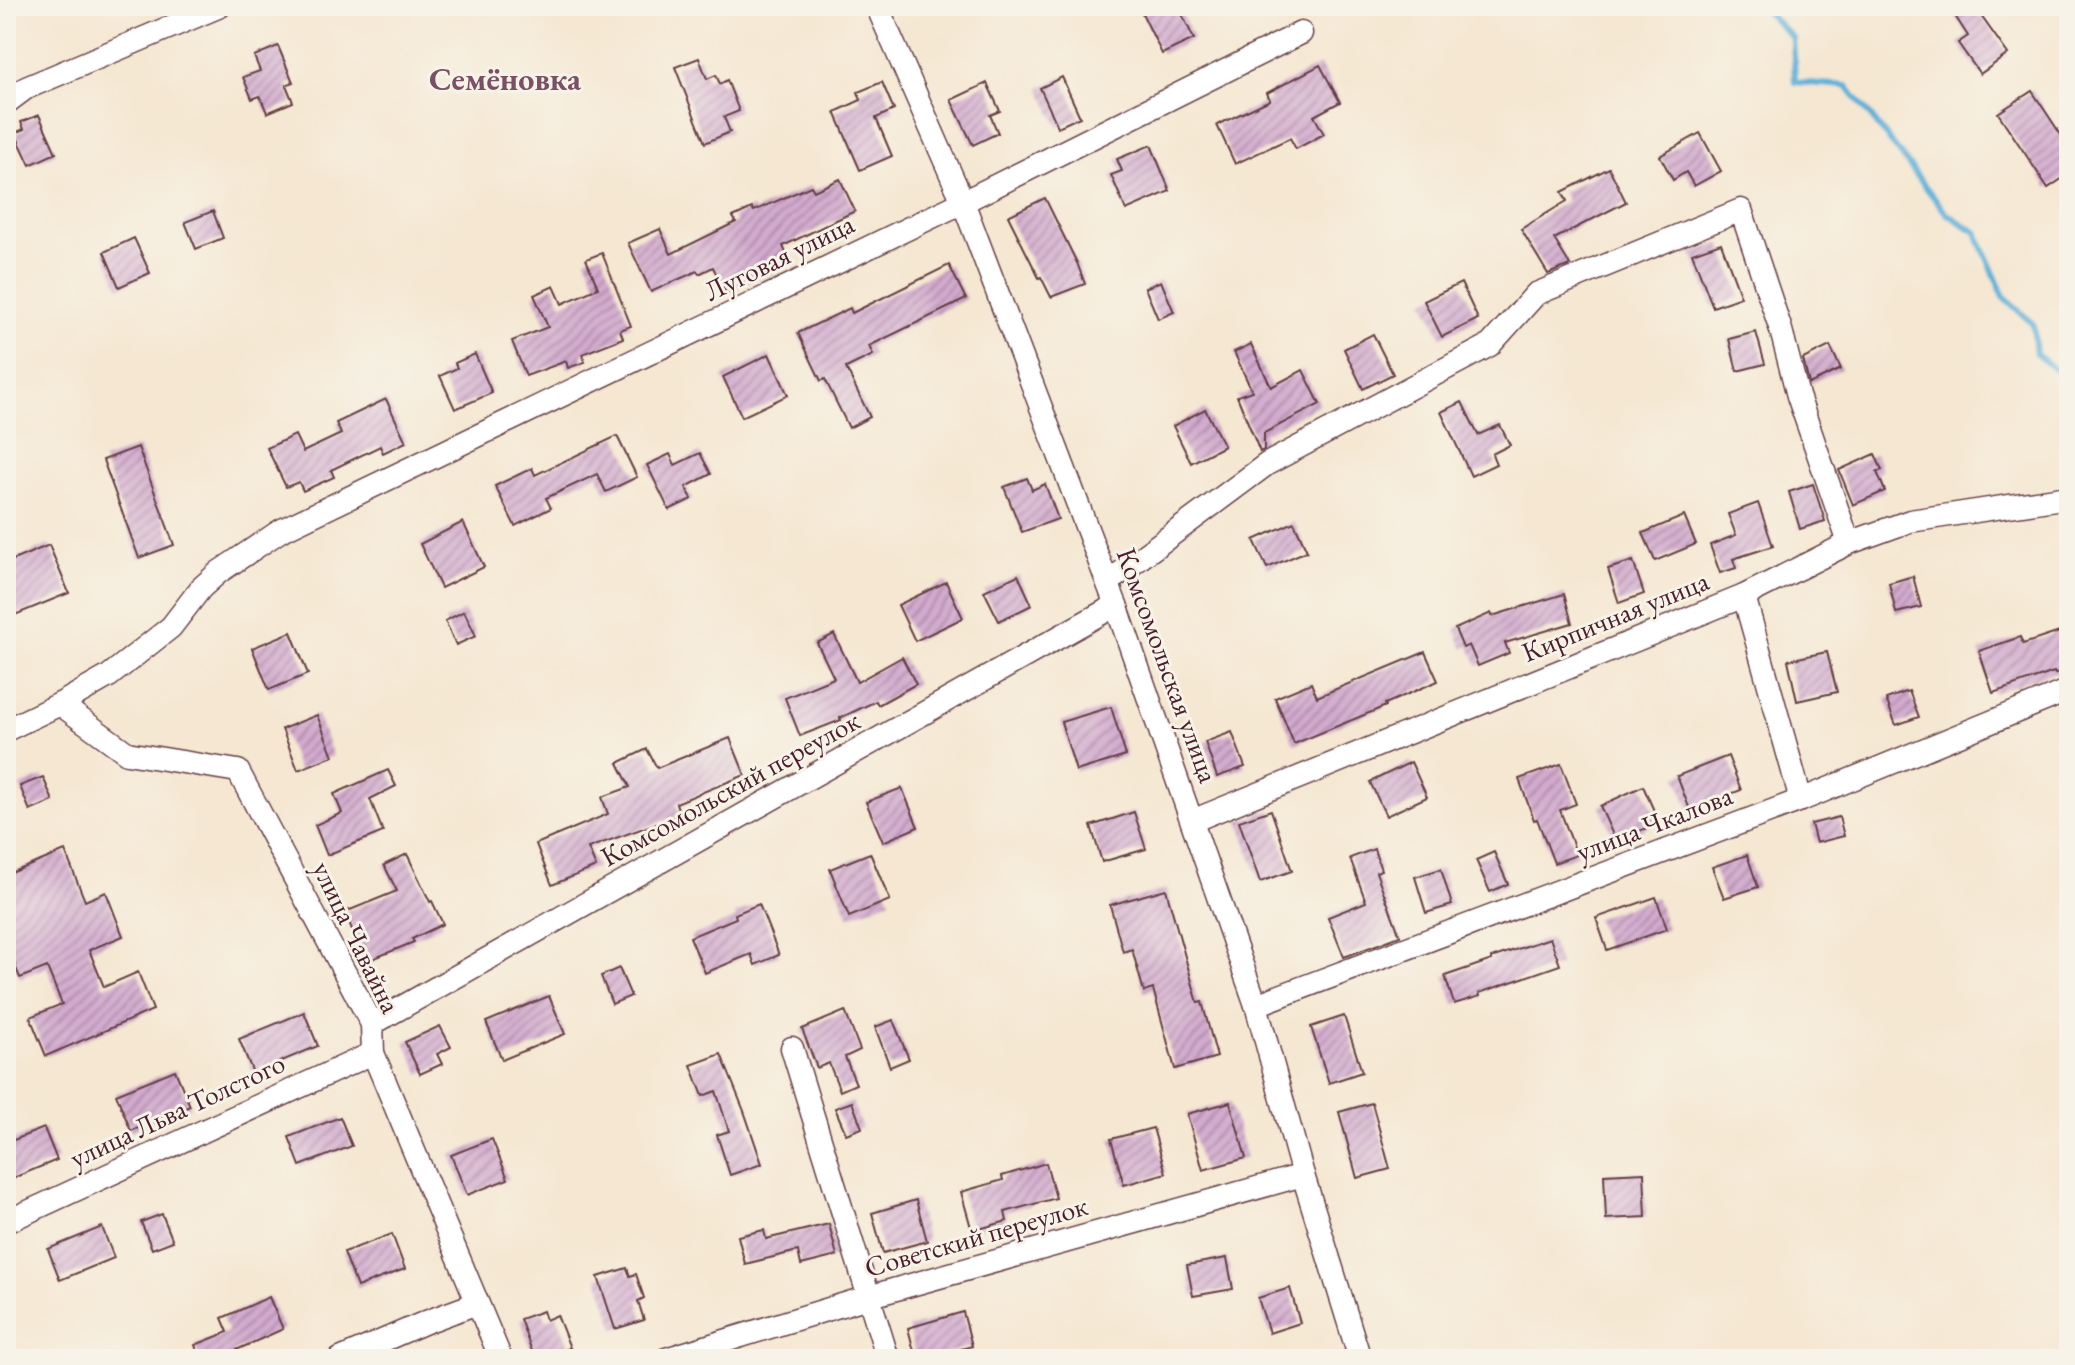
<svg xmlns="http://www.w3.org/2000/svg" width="2075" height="1365" viewBox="0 0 2075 1365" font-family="'EB Garamond',serif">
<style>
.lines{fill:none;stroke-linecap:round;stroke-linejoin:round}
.stream{stroke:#5db1d9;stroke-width:6}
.building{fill:url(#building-hatch)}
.street-casing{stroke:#643d44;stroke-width:25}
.street{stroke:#fff;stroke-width:22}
.labels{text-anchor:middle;stroke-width:6;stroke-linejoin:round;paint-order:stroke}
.street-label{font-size:28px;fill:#4a1f2b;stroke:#f7f3e8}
.quarter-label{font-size:32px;font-weight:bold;fill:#7a5064;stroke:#f7f3e8}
</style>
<defs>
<pattern id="building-hatch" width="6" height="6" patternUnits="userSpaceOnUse" patternTransform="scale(2)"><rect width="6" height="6" fill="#d2aace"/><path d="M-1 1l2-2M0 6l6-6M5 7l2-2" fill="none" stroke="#ac8aa7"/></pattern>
</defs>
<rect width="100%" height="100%" fill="#f7f3e8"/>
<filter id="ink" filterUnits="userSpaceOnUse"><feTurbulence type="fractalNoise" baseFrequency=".0125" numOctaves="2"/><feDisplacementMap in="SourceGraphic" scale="16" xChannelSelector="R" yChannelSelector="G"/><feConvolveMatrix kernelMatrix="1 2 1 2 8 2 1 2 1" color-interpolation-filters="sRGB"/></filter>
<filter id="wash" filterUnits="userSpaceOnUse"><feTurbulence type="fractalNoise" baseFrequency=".006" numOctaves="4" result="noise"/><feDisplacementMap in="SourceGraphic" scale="32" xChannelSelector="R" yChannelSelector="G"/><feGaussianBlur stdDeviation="1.8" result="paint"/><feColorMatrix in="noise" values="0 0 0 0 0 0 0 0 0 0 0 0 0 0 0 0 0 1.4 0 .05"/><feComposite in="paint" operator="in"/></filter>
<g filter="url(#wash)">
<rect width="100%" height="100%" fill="#f5e7d1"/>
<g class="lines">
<!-- stream -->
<path class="stream" d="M1760 6 1793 38 1795 82 1847 86 1946 213 1976 232 2004 297 2033 324 2036 354 2069 381"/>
</g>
<g id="blocks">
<!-- building -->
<g class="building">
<path d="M1152 6H1178L1194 39 1162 54 1141 11Z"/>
<path d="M1968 6H1974L2008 54 1980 74 1958 43 1968 36 1955 16Z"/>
<path d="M278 46 293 82 286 85 293 102 267 113 260 96 252 99 243 77 260 71 254 56Z"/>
<path d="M699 58 707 79 716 75 720 84 727 80 739 111 724 117 730 132 705 143 675 67Z"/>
<path d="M1320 65 1340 102 1314 116 1324 134 1296 149 1290 138 1235 164 1217 125 1270 100 1267 93Z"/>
<path d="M1062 77 1080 117 1058 127 1040 88Z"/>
<path d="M882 82 894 110 876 118 892 156 860 170 835 112 861 100 858 92Z"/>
<path d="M987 83 1000 111 990 115 998 133 973 145 951 100Z"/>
<path d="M2032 91 2069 147V174L2048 188 1998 113Z"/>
<path d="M39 115 56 153 30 165 15 133 24 129 21 122Z"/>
<path d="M1700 133 1721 171 1694 186 1686 172 1673 180 1660 156Z"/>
<path d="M1151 145 1170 191 1126 210 1111 175 1122 171 1117 159Z"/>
<path d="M1609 168 1626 202 1554 239 1570 265 1548 274 1521 229 1567 201 1562 192Z"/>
<path d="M840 179 855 211 783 246 791 265 760 279 759 276 726 294 713 267 699 274 697 271 651 292 628 243 660 229 671 254 736 222 733 217 752 208 754 211 811 186 814 191Z"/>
<path d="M1045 198 1077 263 1085 284 1051 297 1041 277 1039 278 1008 216Z"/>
<path d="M213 211 223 238 196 249 185 222Z"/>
<path d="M134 238 150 273 119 287 104 252Z"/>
<path d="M1721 243 1741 297 1713 307 1692 253Z"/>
<path d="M602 253 631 326 620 330 623 338 582 354 585 362 568 368 566 361 526 376 512 341 548 327 534 295 554 286 562 304 598 288 586 259Z"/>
<path d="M949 265 966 299 869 346 873 355 846 368 870 417 849 428 825 379 821 381 798 333 850 308 852 313Z"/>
<path d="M1161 281 1174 312 1158 319 1145 288Z"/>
<path d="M1461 283 1478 319 1442 337 1424 301Z"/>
<path d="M1756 332 1765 364 1737 371 1729 339Z"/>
<path d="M1373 334 1393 374 1363 389 1344 349Z"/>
<path d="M1251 344 1271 387 1303 370 1320 404 1264 433V450L1260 452 1237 396 1252 391 1234 352Z"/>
<path d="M1830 346 1841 369 1809 384 1803 359Z"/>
<path d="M475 354 492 393 455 409 440 376 457 368 455 363Z"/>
<path d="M769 354 788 395 742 417 723 377Z"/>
<path d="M386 399 406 442 383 453 380 446 331 470 334 477 303 491 299 482 286 487 267 448 295 435 303 452 341 434 336 423Z"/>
<path d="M1462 402 1478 435 1500 425 1510 445 1492 454 1496 464 1471 476 1441 412Z"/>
<path d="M1205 409 1224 446 1191 463 1173 426Z"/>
<path d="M617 436 637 477 606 492 597 474 546 498 551 508 515 526 495 486 532 468 535 475Z"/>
<path d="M138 447 174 545 139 558 103 460Z"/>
<path d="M700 453 711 474 686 487 692 499 669 510 647 465 670 454 675 465Z"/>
<path d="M1875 454 1882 470 1877 472 1885 491 1853 505 1839 470Z"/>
<path d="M1027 478 1032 490 1045 484 1058 519 1022 532 1004 487Z"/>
<path d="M1813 484 1825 521 1800 529 1789 492Z"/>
<path d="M1758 503 1773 546 1733 559 1736 568 1720 573 1710 545 1736 535 1728 514Z"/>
<path d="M1684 516 1696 544 1655 561 1643 533Z"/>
<path d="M463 522 484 567 441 588 420 544Z"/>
<path d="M1294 522 1307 551 1267 568 1254 540Z"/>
<path d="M49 545 69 593 10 617 6 606V563Z"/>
<path d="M1633 561 1644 594 1619 603 1608 569Z"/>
<path d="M1018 575 1032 605 999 621 984 591Z"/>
<path d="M1913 576 1921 607 1896 613 1889 583Z"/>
<path d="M946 582 963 618 915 641 898 605Z"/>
<path d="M1564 594 1572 623 1505 643 1509 653 1478 666 1469 645 1463 648 1455 629 1491 613 1492 616Z"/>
<path d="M464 611 476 636 456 645 445 621Z"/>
<path d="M2069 629V669L2055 674 2054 672 1993 693 1979 651 2020 637 2023 644Z"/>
<path d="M291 632 308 674 269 690 252 648Z"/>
<path d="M834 634 857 682 902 657 916 684 878 705 876 701 840 718 841 720 800 736 785 698 834 678 817 643Z"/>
<path d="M1425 652 1438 681 1385 704 1386 706 1294 744 1275 698 1311 683 1317 697Z"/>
<path d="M1827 652 1837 692 1797 701 1788 660Z"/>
<path d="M1909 691 1919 717 1896 725 1886 699Z"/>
<path d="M1111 707 1126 756 1076 771 1061 722Z"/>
<path d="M317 715 333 756 298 770 282 729Z"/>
<path d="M1232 732 1245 767 1217 777 1205 742Z"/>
<path d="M730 738 745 775 676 803 680 815 588 848 596 867 552 885 536 844 608 814 602 797 630 787 618 763 647 749 657 768Z"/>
<path d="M1728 756 1741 790 1690 810 1677 776Z"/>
<path d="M1411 762 1427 797 1386 816 1370 782Z"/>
<path d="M1561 764 1576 804 1560 810 1577 855 1554 863 1537 819 1534 820 1519 779Z"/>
<path d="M388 770 396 786 370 799 383 832 327 855 315 825 342 813 334 794Z"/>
<path d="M43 777 53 801 30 811 20 786Z"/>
<path d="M1643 786 1659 822 1616 842 1600 806Z"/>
<path d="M902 788 918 827 883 842 866 802Z"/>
<path d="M1271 810 1292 871 1260 882 1239 821Z"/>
<path d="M1134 812 1146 849 1102 862 1091 826Z"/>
<path d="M1839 817 1844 836 1816 843 1811 824Z"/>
<path d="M1374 849 1381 870 1376 872 1400 936 1344 957 1328 917 1366 902 1350 858Z"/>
<path d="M65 851 85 901 106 892 123 936 89 950 104 987 138 972 153 1010 46 1056 30 1017 62 1004 47 967 20 978 6 944V875Z"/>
<path d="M1494 852 1508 884 1490 892 1476 860Z"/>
<path d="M870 853 890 900 849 917 830 869Z"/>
<path d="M407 854 430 902 432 901 443 924 412 939 414 942 365 962 345 912 397 891 384 865Z"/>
<path d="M1747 855 1758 887 1724 898 1712 867Z"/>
<path d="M1441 869 1452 905 1426 913 1415 877Z"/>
<path d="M1166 889 1198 1003 1202 1002 1217 1057 1175 1069 1153 989 1144 992 1132 949 1123 952 1110 905Z"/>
<path d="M1656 897 1667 929 1607 950 1596 918Z"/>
<path d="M759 904 779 955 755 965 751 954 705 973 690 937 736 918 735 914Z"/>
<path d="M1550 938 1560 965 1479 993 1480 996 1454 1004 1445 976 1492 960 1491 958Z"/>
<path d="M619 968 631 996 612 1004 601 976Z"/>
<path d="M549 996 565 1034 502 1060 486 1022Z"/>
<path d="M845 1011 860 1050 845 1057 856 1084 840 1091 829 1063 817 1068 802 1029Z"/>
<path d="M304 1012 318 1046 253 1073 239 1039Z"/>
<path d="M1344 1016 1362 1072 1329 1083 1311 1027Z"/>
<path d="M893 1020 909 1059 890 1067 875 1027Z"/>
<path d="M440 1026 451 1047 437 1054 442 1064 420 1074 405 1042Z"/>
<path d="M721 1054 744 1111 762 1164 730 1175 717 1135 729 1131 716 1091 703 1096 691 1065Z"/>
<path d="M175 1070 190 1106 131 1131 116 1094Z"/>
<path d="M852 1102 862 1128 846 1134 835 1108Z"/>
<path d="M1230 1102 1246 1158 1203 1170 1187 1114Z"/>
<path d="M1372 1103 1390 1169 1357 1178 1339 1112Z"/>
<path d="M340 1117 352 1146 300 1166 289 1137Z"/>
<path d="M44 1128 57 1160 6 1181V1143Z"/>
<path d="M1153 1128 1166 1173 1124 1185 1111 1139Z"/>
<path d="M492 1139 508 1179 467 1195 451 1155Z"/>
<path d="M1046 1163 1056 1198 1005 1212 1007 1221 972 1231 961 1192 1003 1180 1002 1176Z"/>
<path d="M1644 1172 1646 1217 1606 1219 1604 1174Z"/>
<path d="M916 1200 927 1241 883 1253 872 1213Z"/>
<path d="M162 1214 173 1241 152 1249 141 1222Z"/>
<path d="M829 1224 837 1256 801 1265 798 1251 745 1264 738 1236 764 1230 766 1239Z"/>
<path d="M102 1227 114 1258 60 1280 48 1249Z"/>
<path d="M392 1234 405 1269 357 1287 344 1252Z"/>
<path d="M1227 1258 1233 1289 1193 1296 1187 1265Z"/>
<path d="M627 1268 630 1276 636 1274 644 1298 638 1301 644 1320 615 1329 598 1277Z"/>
<path d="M1290 1288 1300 1323 1269 1333 1258 1298Z"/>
<path d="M269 1297 283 1329 232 1352 234 1355 223 1359H200L195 1345 228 1332 222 1318Z"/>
<path d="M543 1311 546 1320 557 1315 570 1348 540 1359H535L520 1319Z"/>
<path d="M963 1312 972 1346 926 1359H916L908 1328Z"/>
</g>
</g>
</g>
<g filter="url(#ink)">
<use href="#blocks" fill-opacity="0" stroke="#643d44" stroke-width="2"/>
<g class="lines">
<defs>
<g id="street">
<path d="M877 6 963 202 1116 605 1256 1005 1303 1175 1360 1359"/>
<path d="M6 103 26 88 220 6"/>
<path d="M1108 582 1267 464 1490 345 1536 294 1741 210 1781 330 1798 396 1849 543"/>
<path d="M1744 596 1801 800"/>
<path d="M60 704 127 753 238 771 372 1024 373 1053 501 1359"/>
<path d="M6 730 60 704 109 676 171 627 201 588 219 572 280 531 963 202 1301 33"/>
<path d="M1192 821 1744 596 1849 543 1910 521 2069 497"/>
<path d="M1256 1005 1801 800 2069 690"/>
<path d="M372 1024 1116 605"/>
<path d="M792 1048 888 1359"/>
<path d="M6 1222 373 1053"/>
<path d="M340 1359 426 1322 477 1303"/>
<path d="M666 1359 868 1297 1303 1175"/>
</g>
</defs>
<!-- street casing -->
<use href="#street" class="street-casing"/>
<!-- street -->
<use href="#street" class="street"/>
</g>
</g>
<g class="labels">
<!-- street labels -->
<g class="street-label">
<text transform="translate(779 257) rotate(-26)" y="10">Луговая улица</text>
<text transform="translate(1615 616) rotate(-22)" y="10">Кирпичная улица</text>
<text transform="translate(1168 665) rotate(70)" y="10">Комсомольская улица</text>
<text transform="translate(730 788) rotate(-29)" y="10">Комсомольский переулок</text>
<text transform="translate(1654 823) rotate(-21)" y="10">улица Чкалова</text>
<text transform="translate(357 937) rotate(64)" y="10">улица Чавайна</text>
<text transform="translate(177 1110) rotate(-25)" y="10">улица Льва Толстого</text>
<text transform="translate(976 1236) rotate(-16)" y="10">Советский переулок</text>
</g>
<!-- quarter labels -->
<g class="quarter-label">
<text x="505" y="90">Семёновка</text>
</g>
</g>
<!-- margin -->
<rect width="2075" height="1365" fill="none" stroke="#f7f3e8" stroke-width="32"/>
</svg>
